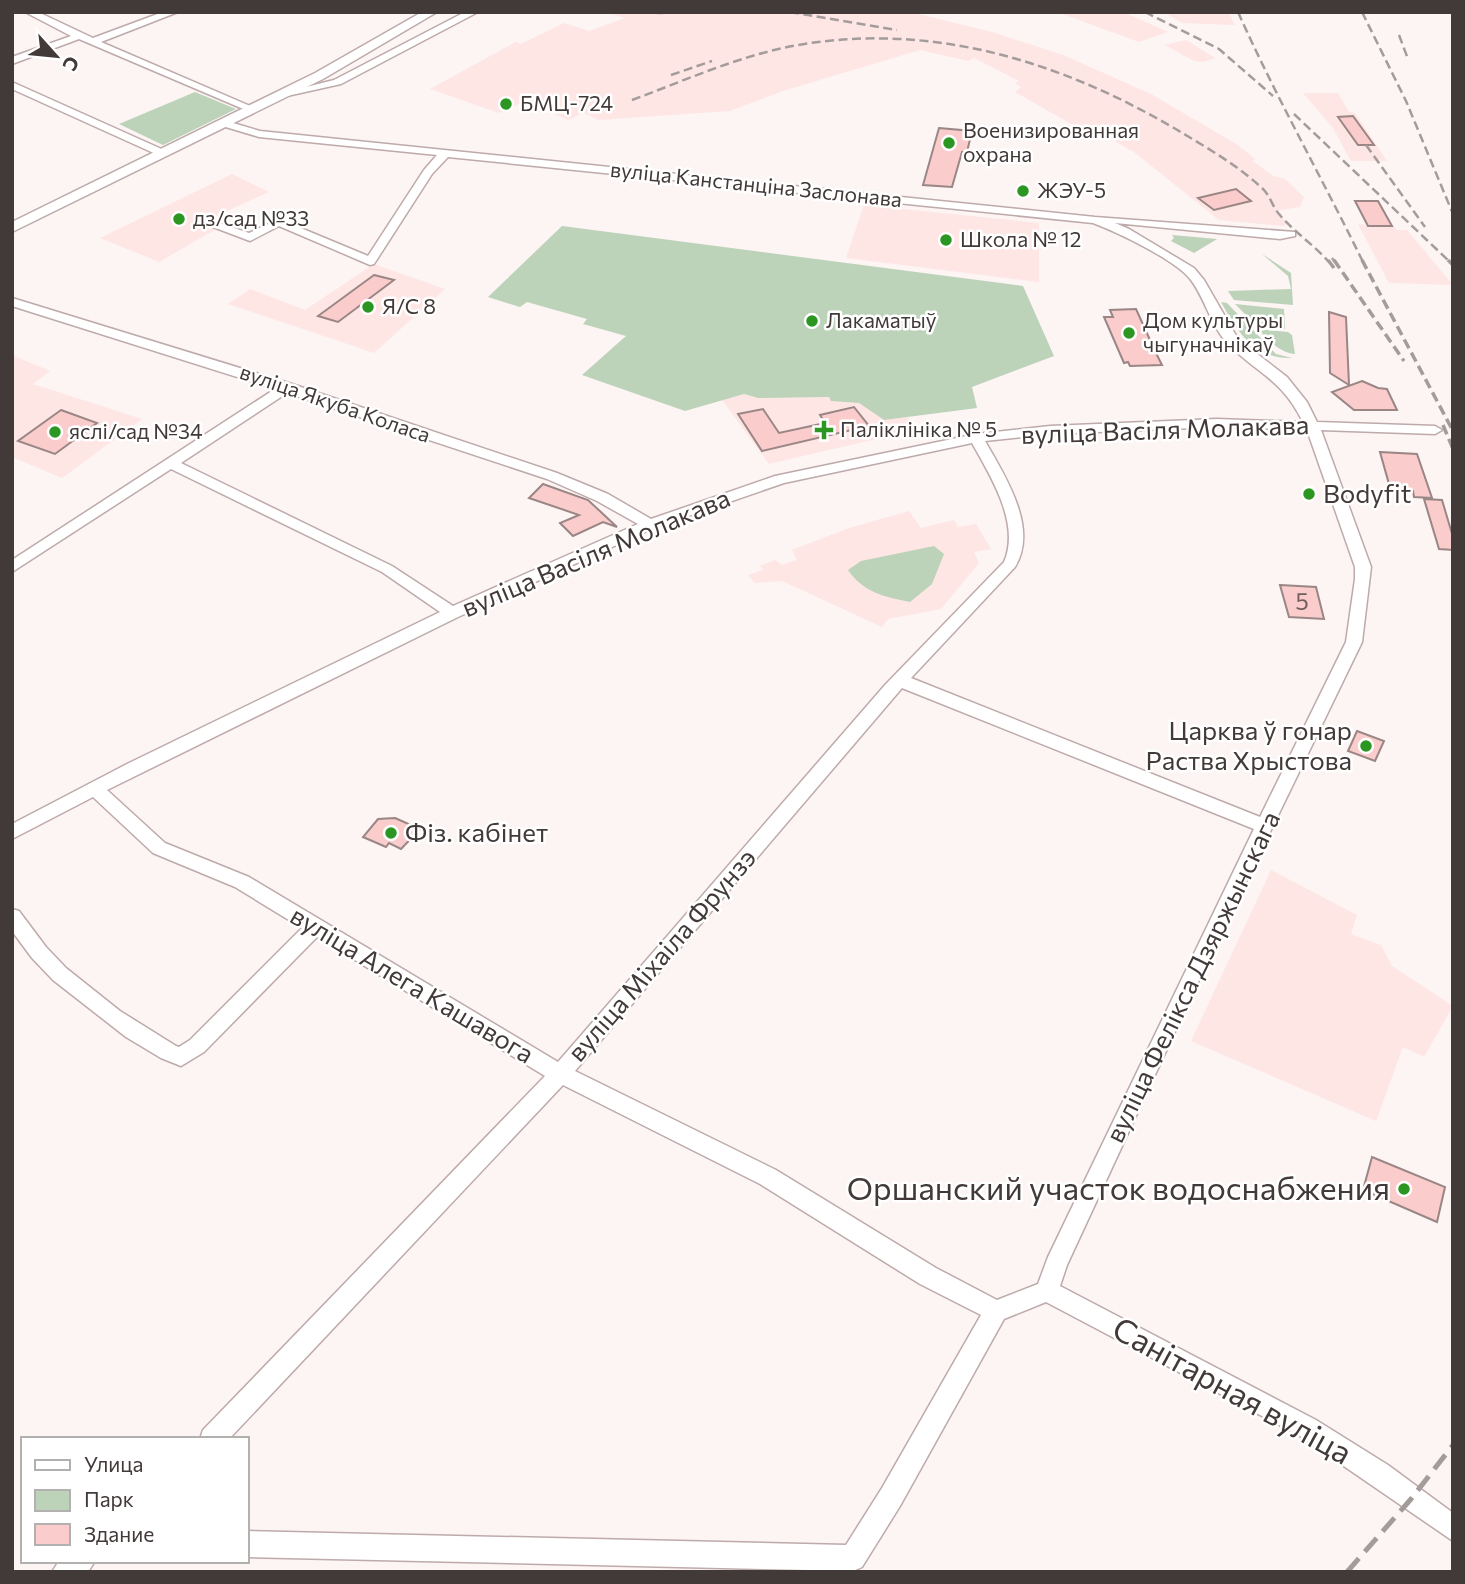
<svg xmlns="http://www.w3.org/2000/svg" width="1465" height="1584" viewBox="0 0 1465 1584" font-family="Commissioner,sans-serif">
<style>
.built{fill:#fee6e5}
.green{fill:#bcd2b9}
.building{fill:#facdcc;stroke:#998685;stroke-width:2}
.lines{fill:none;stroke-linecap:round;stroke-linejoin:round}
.minor-casing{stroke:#beaaaa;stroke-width:3}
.major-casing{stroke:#beaaaa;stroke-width:3}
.minor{fill:#fff;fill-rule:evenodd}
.major{fill:#fff;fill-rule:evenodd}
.rail-far2{stroke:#a49c9b;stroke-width:2.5;stroke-dasharray:9 4.5;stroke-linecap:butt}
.rail-far1{stroke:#a49c9b;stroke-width:3.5;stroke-dasharray:10 5;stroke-linecap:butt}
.rail{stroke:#a49c9b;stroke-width:5;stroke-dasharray:18 9;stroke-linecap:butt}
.poi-dot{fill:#2b9722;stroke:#fff;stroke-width:2.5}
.labels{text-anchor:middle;stroke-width:5;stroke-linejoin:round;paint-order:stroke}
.far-poi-label{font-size:21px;fill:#423a39;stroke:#fff;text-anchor:start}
.far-street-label{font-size:21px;fill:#423a39;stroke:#fff}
.number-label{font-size:23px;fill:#705f5e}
.street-label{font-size:26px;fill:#423a39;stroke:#fff}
.poi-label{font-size:26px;fill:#423a39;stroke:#fff;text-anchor:start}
.near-poi-label{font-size:32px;fill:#423a39;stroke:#fff;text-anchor:end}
.near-street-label{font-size:32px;fill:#423a39;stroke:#fff}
</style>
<rect width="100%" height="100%" fill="#fdf4f4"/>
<!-- built -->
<g class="built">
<path d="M607 12H910L992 32 1063 55 1151 94 1238 145 1255 159 1253 161 1273 176 1285 179 1304 197 1300 207 1275 211 1287 223 1284 226 1219 220 1134 152 1100 133 1092 136 1015 92 1021 87 1015 83 1019 81 974 58 968 61 920 50 783 91 730 111 598 120 584 113 568 120 526 101 499 113 430 89 516 42 521 44 564 23 589 31 625 18Z"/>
<path d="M1057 12H1123L1168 32 1139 42Z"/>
<path d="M1164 12H1228L1235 25 1182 23Z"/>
<path d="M1186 40 1215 58 1204 62 1194 61 1165 45Z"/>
<path d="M1303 93H1338L1349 112 1355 113 1387 161H1351L1333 128Z"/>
<path d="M232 174 269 192 218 215 217 222 225 224 159 262 100 238Z"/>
<path d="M1355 201H1378L1392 226 1397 230H1407L1453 285 1389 283 1358 224 1368 225Z"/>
<path d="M864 205 1039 223V282L846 258Z"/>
<path d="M374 264 445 289 374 353 228 304 250 289 305 310Z"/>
<path d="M12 355 50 371 33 384 142 419 62 478 12 457Z"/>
<path d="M744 394 758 398 829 397 831 401 859 403 884 420 908 417 915 430 769 464 722 400Z"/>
<path d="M909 511 921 528 954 520 958 527 976 524 991 549 974 552 979 563 941 609 888 619 882 627 782 581 755 583 748 575 763 570 760 566 775 560 782 565 797 560 792 550 849 528Z"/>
<path d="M1271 870 1357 915 1351 934 1381 945 1392 966 1453 1006 1424 1057 1403 1047 1376 1121 1191 1041Z"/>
</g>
<!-- green -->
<g class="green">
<path d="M195 92 236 109 163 145 119 124Z"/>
<path d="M562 226 1023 286 1054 356 972 387 977 408 884 420 859 403 831 401 829 397 758 398 744 394 685 411 582 375 626 336 583 324 587 319 527 302 520 307 488 297Z"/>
<path d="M1172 235 1217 239 1194 253 1171 241 1174 238Z"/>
<path d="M1262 254 1291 273 1293 305 1234 300 1228 291 1291 289 1288 276Z"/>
<path d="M1221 302 1227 303 1276 354 1292 358C1253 359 1238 332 1221 302Z"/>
<path d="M1235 304 1284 309 1285 329 1257 326Z"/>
<path d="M1258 329 1288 332 1292 335 1295 354C1278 352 1269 340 1258 329Z"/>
<path d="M934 546 944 554 932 584 910 602C884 597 863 592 848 570L861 561Z"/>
</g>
<!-- building -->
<g class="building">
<path d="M1353 116 1374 145H1358L1338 117Z"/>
<path d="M939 128 972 131 967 152H962L952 187 923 185Z"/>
<path d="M1236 189 1251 201 1214 210 1198 198Z"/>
<path d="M1355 201H1378L1392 226H1368Z"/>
<path d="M374 275 394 280 338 322 318 316Z"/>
<path d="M1136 309 1155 351 1162 365 1130 366 1128 362 1124 363 1104 317H1113L1110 310Z"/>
<path d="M1329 312 1346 317 1349 385 1330 373Z"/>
<path d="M1362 381 1378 388 1387 389 1397 410H1354L1332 392Z"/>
<path d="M854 407 869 426 762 451 738 414 763 409 779 433 825 423 820 415Z"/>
<path d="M61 410 97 423 55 454 18 441Z"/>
<path d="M1380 452 1417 454 1432 498 1414 497 1413 491H1401L1389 484Z"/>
<path d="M543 484 588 500 617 527 603 522 573 536 560 523 579 515 529 498Z"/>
<path d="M1424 499 1442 500 1453 537V550L1439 549Z"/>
<path d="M1280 585 1316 587 1324 619 1289 617Z"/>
<path d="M1357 731 1384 741 1375 761 1348 751Z"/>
<path d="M395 818 420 829 401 849 389 843 386 847 363 837 378 819Z"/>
<path d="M1372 1157 1445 1187 1437 1222 1363 1190Z"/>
</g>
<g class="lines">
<defs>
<g id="minor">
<path d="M25 12H38L93 38 163 12H178L101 42 257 109 248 111 79 39 12 64V57L71 36Z"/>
<path d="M465 12H478L341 84 287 96 282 93 334 80Z"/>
<path d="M12 82 166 151 167 153 158 155 12 89Z"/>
<path d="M223 120 260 131 1095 217 1295 232V236L1280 239 1115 223 1129 229 1194 268 1204 280 1238 339 1287 377 1307 402 1317 422 1435 426 1442 430 1435 434 1321 430 1371 567 1362 642 1211 954 1067 1265 1060 1286 1316 1420 1388 1465 1453 1513V1541L1300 1436 1046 1302 1004 1319 900 1506 862 1567 853 1571 247 1557V1531L846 1545 882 1488 981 1315 920 1284 760 1184 563 1085 229 1439H200L203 1430 545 1076 317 937 204 1052 181 1066 161 1058 126 1037 53 980 32 958 12 931V909L19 911 46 947 66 968 120 1011 176 1046 179 1047 190 1040 302 928 235 887 153 853 93 797 12 839V824L127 764 440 612 382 572 171 469 12 572V560L275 389 12 306V298L292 384 557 473 608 494 651 519 775 476 976 434 1050 426 1217 419 1303 422C1281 378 1260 376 1229 345 1211 327 1206 300 1191 280 1176 260 1117 232 1093 223L448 157 432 174 374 264 370 265 279 226 250 241 213 227 219 223 249 233 279 219 368 256 424 170 437 155 259 137 219 125V121ZM287 393 547 479 597 501 638 524 453 606 392 566 181 463ZM1217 427 1307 430 1355 567V579L1346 642 1260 817 911 678 1015 567C1039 528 1005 476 985 441L1050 434ZM972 443C990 475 1021 524 1004 562L885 685 558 1062 249 877 165 843 107 790 458 617 654 528 784 483ZM902 688 1254 829 1048 1257 1038 1284 997 1300 936 1268 776 1170 575 1071Z"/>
<path d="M59 1561H95L88 1572H52Z"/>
</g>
<path id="major" d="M422 12H437L323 79 12 232V222L315 73Z"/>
</defs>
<!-- minor casing -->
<use href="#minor" class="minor-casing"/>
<!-- major casing -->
<use href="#major" class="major-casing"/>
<!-- minor -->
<use href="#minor" class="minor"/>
<!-- major -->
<use href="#major" class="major"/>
<!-- rail-far2 -->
<g class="rail-far2">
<path d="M790 12 897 30"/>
<path d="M1145 12 1219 49 1273 96"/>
<path d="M1238 12C1276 97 1322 178 1363 262"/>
<path d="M1362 12 1406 101 1453 214"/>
<path d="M657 13 702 12"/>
<path d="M1399 35 1408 59"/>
<path d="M671 75 712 61"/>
<path d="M632 100C686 80 741 55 798 45 932 22 1059 61 1174 128 1204 146 1236 164 1262 188 1270 195 1272 206 1279 214 1294 232 1314 245 1329 262"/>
<path d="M1294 114 1450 262"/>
<path d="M1366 145 1425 227"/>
<path d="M1332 258 1335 262"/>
</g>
<!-- rail-far1 -->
<g class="rail-far1">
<path d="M1328 260 1334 268"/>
<path d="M1334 260 1404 361"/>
<path d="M1362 260 1453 431"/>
<path d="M1448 260 1453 265"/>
<path d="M1443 425 1453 449"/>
</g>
<!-- rail -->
<path class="rail" d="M1347 1572 1411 1499 1453 1445"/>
</g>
<!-- markers -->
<g class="poi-dot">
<circle cx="506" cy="104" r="7"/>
<circle cx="949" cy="143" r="7"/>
<circle cx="1023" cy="191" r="7"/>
<circle cx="179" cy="219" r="7"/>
<circle cx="946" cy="240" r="7"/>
<circle cx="368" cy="307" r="7"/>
<circle cx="812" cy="321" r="7"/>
<circle cx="1129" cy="333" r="7"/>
<path d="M820.5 419.5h7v7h7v7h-7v7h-7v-7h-7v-7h7z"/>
<circle cx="55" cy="432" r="7"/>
<circle cx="1309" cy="494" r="7"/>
<circle cx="1366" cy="746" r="7"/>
<circle cx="391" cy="833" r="7"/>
<circle cx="1404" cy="1189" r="7"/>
</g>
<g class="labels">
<!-- far-poi labels -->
<g class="far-poi-label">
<text x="520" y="111">БМЦ-724</text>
<text x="963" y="138">Военизированная<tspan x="963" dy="24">охрана</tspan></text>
<text x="1037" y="198">ЖЭУ-5</text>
<text x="193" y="226">дз/сад №33</text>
<text x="960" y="247">Школа № 12</text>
<text x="382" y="314">Я/С 8</text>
<text x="826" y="328">Лакаматыў</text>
<text x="1143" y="328">Дом культуры<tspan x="1143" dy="24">чыгуначнікаў</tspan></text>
<text x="840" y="437">Паліклініка № 5</text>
<text x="69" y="439">яслі/сад №34</text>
</g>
<!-- far-street labels -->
<g class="far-street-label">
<text transform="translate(756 185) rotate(6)" y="7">вуліца Канстанціна Заслонава</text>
<text transform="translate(335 404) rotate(19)" y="7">вуліца Якуба Коласа</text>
</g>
<!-- number labels -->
<g class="number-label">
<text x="1302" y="610">5</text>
</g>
<!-- street labels -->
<g class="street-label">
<text transform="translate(1165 430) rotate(-2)" y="9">вуліца Васіля Молакава</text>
<text transform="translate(596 553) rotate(-23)" y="9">вуліца Васіля Молакава</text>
<text transform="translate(662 955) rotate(-49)" y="9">вуліца Міхаіла Фрунзэ</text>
<text transform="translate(1193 977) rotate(-64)" y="9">вуліца Фелікса Дзяржынскага</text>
<text transform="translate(412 985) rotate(31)" y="9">вуліца Алега Кашавога</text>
</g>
<!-- poi labels -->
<g class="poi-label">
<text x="1323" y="503">Bodyfit</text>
<text x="1352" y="740" text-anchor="end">Царква ў гонар<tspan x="1352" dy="30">Раства Хрыстова</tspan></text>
<text x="405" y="842">Фіз. кабінет</text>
</g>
<!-- near-poi labels -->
<g class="near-poi-label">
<text x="1390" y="1200">Оршанский участок водоснабжения</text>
</g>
<!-- near-street labels -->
<g class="near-street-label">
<text transform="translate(1232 1391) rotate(29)" y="11">Санітарная вуліца</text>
</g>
</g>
<!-- border -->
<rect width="1465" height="1584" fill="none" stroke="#423a39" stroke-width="28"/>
<!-- legend -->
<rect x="21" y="1437" width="228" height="126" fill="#ffffff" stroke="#b3b0b0" stroke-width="2"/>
<rect x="35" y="1460" width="35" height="10" fill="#ffffff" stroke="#b3b0b0" stroke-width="2"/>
<text x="84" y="1472" font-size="21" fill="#423a39">Улица</text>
<rect x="35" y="1490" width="35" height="21" fill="#bcd2b9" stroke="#b3b0b0" stroke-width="2"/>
<text x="84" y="1507" font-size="21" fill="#423a39">Парк</text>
<rect x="35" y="1524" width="35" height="21" fill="#facdcc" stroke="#b3b0b0" stroke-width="2"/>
<text x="84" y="1542" font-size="21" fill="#423a39">Здание</text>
<!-- north arrow -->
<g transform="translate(56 56) rotate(117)" stroke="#ffffff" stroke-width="5" paint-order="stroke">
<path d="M0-5L12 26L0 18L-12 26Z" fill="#423a39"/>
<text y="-10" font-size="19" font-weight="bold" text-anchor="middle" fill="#423a39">С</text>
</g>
</svg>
